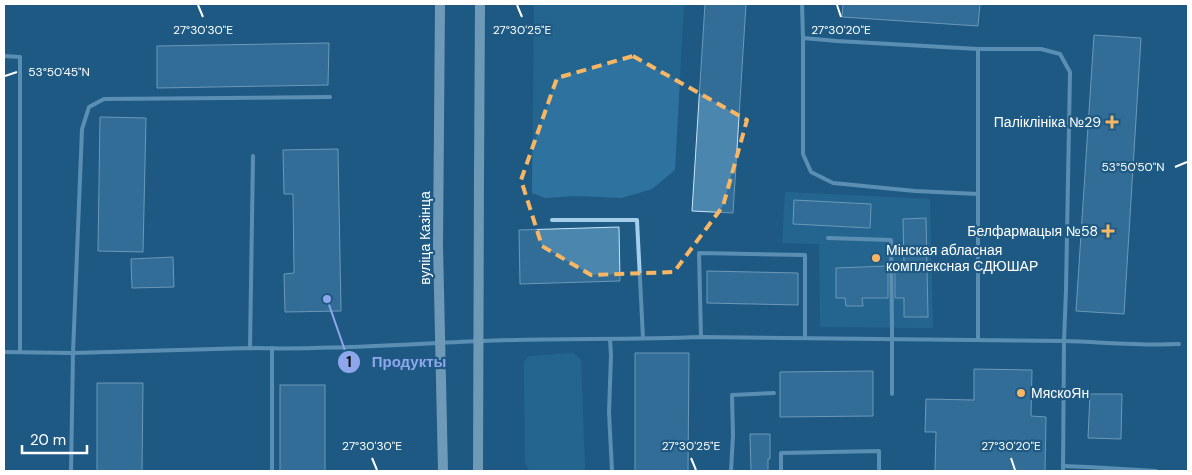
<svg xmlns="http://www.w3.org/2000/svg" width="1192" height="475" viewBox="0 0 1192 475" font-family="'DM Sans',sans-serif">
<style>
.green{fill:#2e73a0}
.building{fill:#4a86ae;stroke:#c9e5f7}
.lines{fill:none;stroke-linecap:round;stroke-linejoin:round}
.service{stroke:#a5ceea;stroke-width:4}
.secondary{stroke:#d0e7f7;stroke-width:10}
.marked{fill:none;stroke:#f9b764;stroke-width:4;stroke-dasharray:10 6;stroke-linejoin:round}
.ticks{fill:none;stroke:#fff;stroke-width:2}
.poi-dot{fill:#f9b764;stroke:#1e5a83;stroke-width:2}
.labels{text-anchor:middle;stroke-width:4.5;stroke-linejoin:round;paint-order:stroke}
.poi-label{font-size:14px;fill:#fff;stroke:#1e5a83;text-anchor:end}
.street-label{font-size:14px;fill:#fff;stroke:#1e5a83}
.ticks-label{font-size:12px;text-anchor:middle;fill:#fff;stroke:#1e5a83;stroke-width:4.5;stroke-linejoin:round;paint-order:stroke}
.leader{fill:none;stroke:#8ea6ec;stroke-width:2}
.callout-dot{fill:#8ea6ec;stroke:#1e5a83;stroke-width:2}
.mark-label{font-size:15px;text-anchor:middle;font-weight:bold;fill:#111}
.callout-label{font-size:15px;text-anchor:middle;font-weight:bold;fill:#8ea6ec;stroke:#1e5a83;stroke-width:4.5;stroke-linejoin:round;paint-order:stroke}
</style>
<rect width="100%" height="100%" fill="#1e5a83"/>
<!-- green -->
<g class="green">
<path d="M534 4H684L675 170 652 189 622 198 575 196 545 198 532 193Z"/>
<path d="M785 192 930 199 933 328 820 327 819 244 782 243Z"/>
<path d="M573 353 581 360 585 469 583 471H530L525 464 524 362 529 356Z"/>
</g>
<!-- building -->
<g class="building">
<path d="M705 4H746L733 213 692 211Z"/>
<path d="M843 4H980L978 26 842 17Z"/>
<path d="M1094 35 1141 38 1124 314 1076 311Z"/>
<path d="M329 43 328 85 157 88V46Z"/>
<path d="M100 117 146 118 143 252 98 251Z"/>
<path d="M338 149 341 311 285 312 284 274 294 273 293 194H284L283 150Z"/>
<path d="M794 200 871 204 870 228 793 224Z"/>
<path d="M926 218 928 317H904V298H895V266H904L903 219Z"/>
<path d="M619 227 620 281 520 284 519 230Z"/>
<path d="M173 257 174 287 132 288 131 259Z"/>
<path d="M888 266V298H862L863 306H846L845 298H836V268Z"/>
<path d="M707 271 798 273V305L707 303Z"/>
<path d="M635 353H689L688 471H635Z"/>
<path d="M974 369 1032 370 1031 416 1046 417 1045 471H935L936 432H925L926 399 974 400Z"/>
<path d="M873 371V416L780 417V372Z"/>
<path d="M97 383H143L142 471H97Z"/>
<rect x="280" y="385" width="45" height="86"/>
<path d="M1090 394H1122L1121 439 1088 438Z"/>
<path d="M750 434H770V459H768V471H751Z"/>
</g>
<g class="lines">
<!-- service -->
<g class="service">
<path d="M802 4 803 38V154L811 172 833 183 915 191 978 194"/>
<path d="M803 38 837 41 978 49H1041L1060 54 1070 72 1066 290 1064 341 1063 471"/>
<path d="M4 56 20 57V352"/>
<path d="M552 220H637L643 338"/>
<path d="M828 238 891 240 892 328V394"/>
<path d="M701 337 699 253 805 255V338"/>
<path d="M610 339 611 355 609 412 612 471"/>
<path d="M978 340V49"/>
<path d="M250 348 253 156"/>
<path d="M4 352 73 353 250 348C327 350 404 344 481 341 554 338 627 340 701 337L1064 341C1102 342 1141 346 1179 344"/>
<path d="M1063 466 1088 467 1156 471"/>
<path d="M71 471 73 353 82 129 89 107 104 99 330 97"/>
<path d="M272 471V348"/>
<path d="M731 471 733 435 732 395 774 393"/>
<path d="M781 471V453L879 451V471"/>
</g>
<!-- secondary -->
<g class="secondary">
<path d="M440 4 438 245 443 471"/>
<path d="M478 471 479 173 480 4"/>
</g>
</g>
<!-- marked area -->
<path d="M0 0H1192V475H0ZM633 56 747 120 723 206 674 272 591 275 542 246 521 180 557 78Z" fill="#1e5a83" fill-opacity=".55" fill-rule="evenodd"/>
<path class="marked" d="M633 56 747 120 723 206 674 272 591 275 542 246 521 180 557 78Z"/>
<!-- ticks -->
<path class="ticks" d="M198 5 203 17M517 5 522 17M837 5 841 17M5 76 17 72M1175 167 1187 162M372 458 377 470M691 458 696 470M1011 458 1015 470"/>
<!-- markers -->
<g class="poi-dot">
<path d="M1109.5 114.5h5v5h5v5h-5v5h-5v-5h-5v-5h5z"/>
<path d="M1105.5 223.5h5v5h5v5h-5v5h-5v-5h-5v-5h5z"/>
<circle cx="876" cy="258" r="5"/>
<circle cx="1021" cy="393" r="5"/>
</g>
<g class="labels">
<!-- poi labels -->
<g class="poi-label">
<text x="1101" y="127">Паліклініка №29</text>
<text x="1098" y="236">Белфармацыя №58</text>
<text x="886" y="255" text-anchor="start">Мінская абласная<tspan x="886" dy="16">комплексная СДЮШАР</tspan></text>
<text x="1031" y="398" text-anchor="start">МяскоЯн</text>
</g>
<!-- street labels -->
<g class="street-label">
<text transform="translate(425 238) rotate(-90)" y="5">вуліца Казінца</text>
</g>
</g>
<g class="ticks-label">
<text x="522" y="34">27°30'25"E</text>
<text x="203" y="34">27°30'30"E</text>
<text x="841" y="34">27°30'20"E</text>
<text x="59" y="76">53°50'45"N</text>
<text x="1133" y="171">53°50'50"N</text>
<text x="372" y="450">27°30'30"E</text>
<text x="691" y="450">27°30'25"E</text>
<text x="1011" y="450">27°30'20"E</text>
</g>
<!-- callouts -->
<path class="leader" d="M327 299L349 362"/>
<g class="callout-dot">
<circle cx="327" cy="299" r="5"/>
<circle cx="349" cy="362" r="12"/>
</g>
<g class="mark-label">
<text x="349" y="367">1</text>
</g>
<g class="callout-label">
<text x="409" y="367">Продукты</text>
</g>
<!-- border -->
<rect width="1192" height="475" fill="none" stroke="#ffffff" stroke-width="10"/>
<!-- scale -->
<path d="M22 445v8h65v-8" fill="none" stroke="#ffffff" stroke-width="2.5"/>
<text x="30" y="445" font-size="15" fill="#ffffff" stroke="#1e5a83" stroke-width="4" paint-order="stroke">20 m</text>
</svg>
